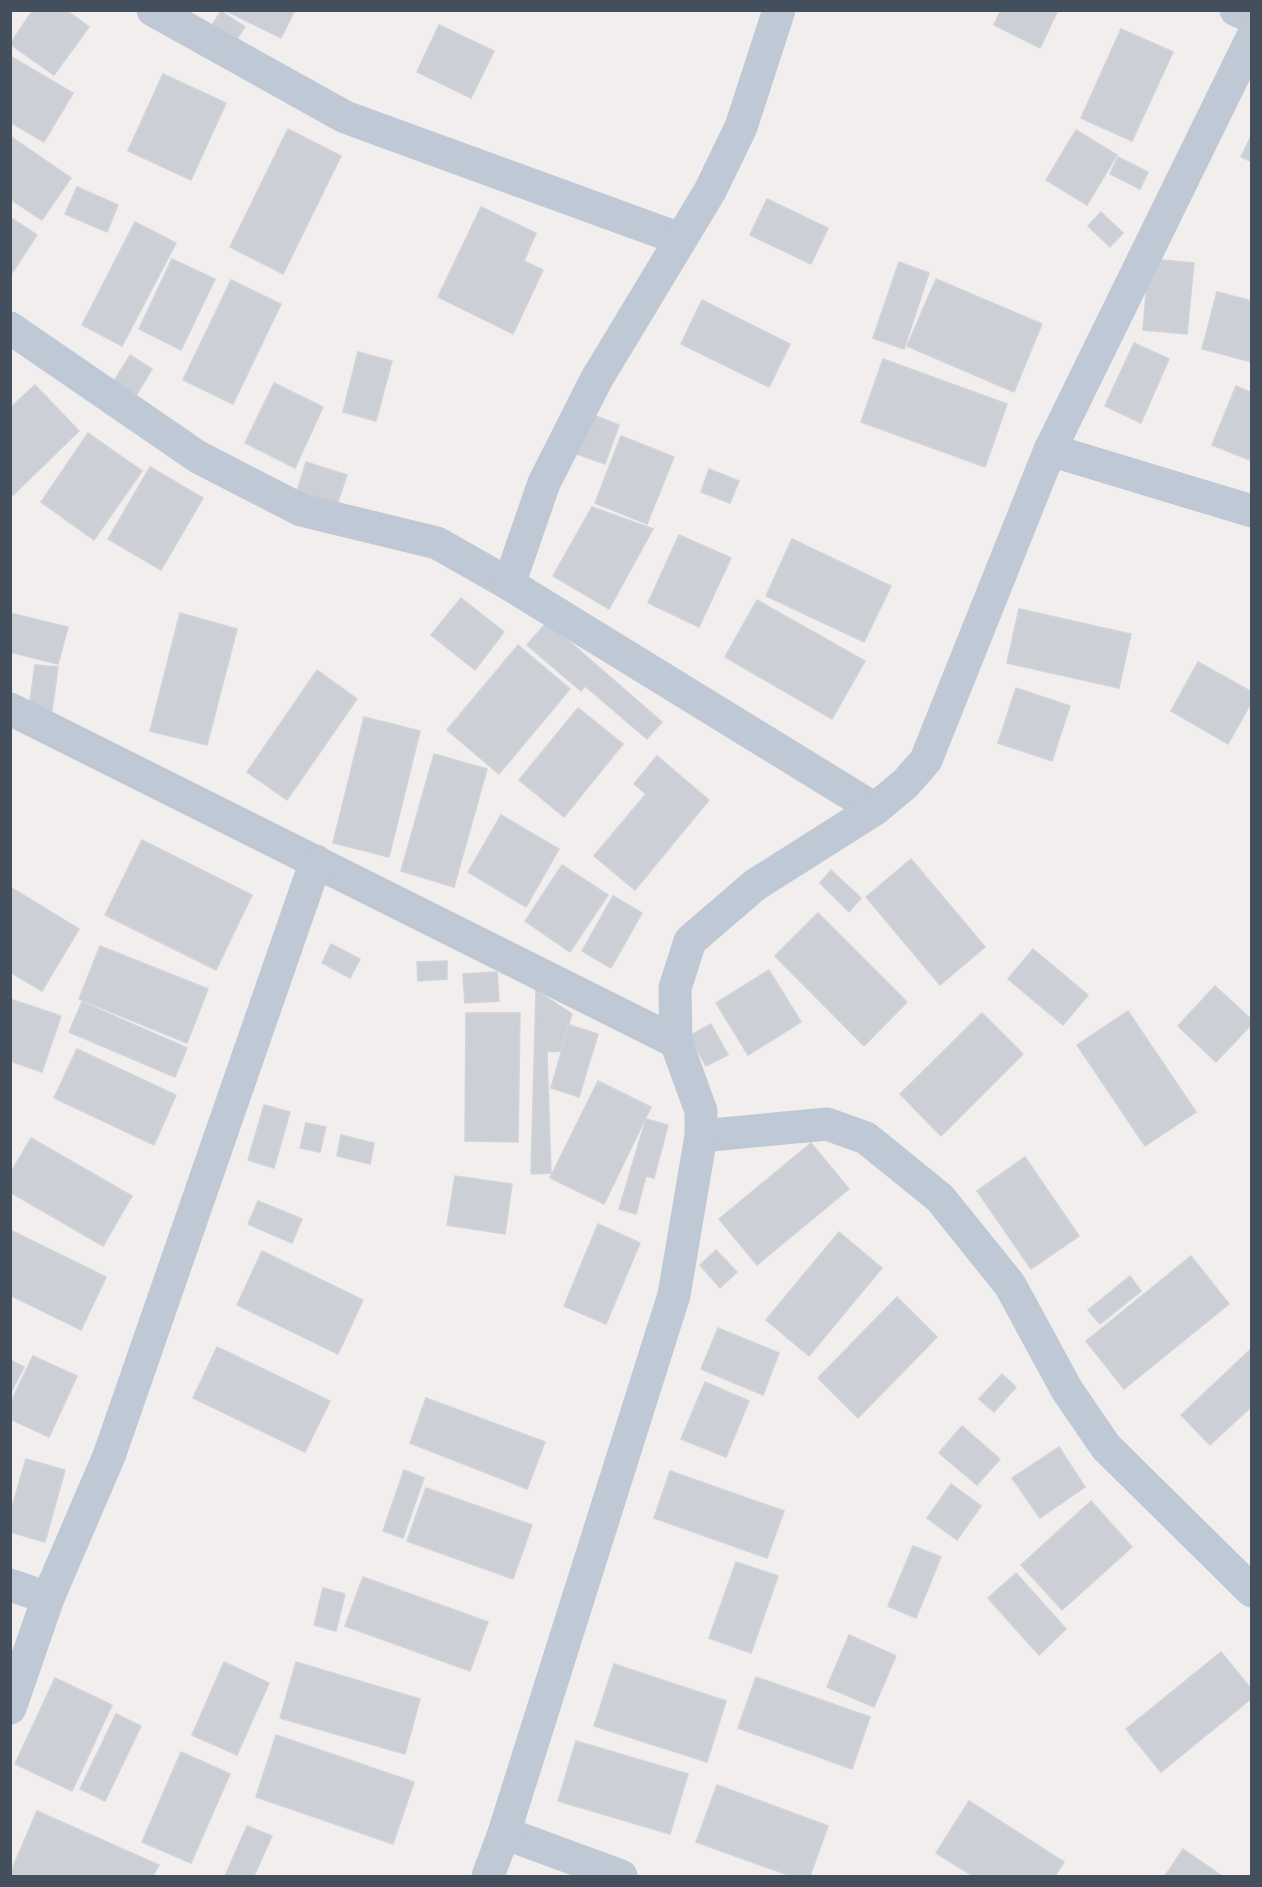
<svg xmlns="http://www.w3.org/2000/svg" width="1262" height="1887" viewBox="0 0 1262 1887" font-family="Overpass,sans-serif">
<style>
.building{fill:#cccfd6;stroke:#d1d3da;stroke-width:1.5}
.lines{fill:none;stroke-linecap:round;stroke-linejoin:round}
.minor{stroke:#bfc9d5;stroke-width:33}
</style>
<rect width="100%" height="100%" fill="#f1eeed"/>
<!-- building -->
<g class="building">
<path d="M33 10H66L89 27 54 75 10 44Z"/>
<path d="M229 10H295L281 38 228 12Z"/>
<path d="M1001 10H1058L1040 48 994 25Z"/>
<path d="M221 11 245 27 232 46 208 31Z"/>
<path d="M439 25 494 51 471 98 417 72Z"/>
<path d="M1121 29 1173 52 1132 141 1081 118Z"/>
<path d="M10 56 73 93 44 142 10 122Z"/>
<path d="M163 74 226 103 191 180 128 151Z"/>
<path d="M288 129 341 156 283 274 230 247Z"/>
<path d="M1076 130 1117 155 1087 205 1046 180Z"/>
<path d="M1252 134V162L1241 157Z"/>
<path d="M10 136 71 178 42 220 10 199Z"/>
<path d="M1118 157 1148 172 1140 189 1110 174Z"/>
<path d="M77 187 118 205 107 232 65 214Z"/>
<path d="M767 199 828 228 811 264 750 235Z"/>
<path d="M481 207 536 233 524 261 543 270 513 334 438 297Z"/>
<path d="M1101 212 1123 233 1110 247 1088 226Z"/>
<path d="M10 217 37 235 10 276Z"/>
<path d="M135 222 176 243 122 346 82 325Z"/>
<path d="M172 259 215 279 181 350 139 329Z"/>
<path d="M1149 259 1194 263 1187 334 1143 330Z"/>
<path d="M899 262 929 273 904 349 873 338Z"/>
<path d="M936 279 1042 324 1014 392 907 346Z"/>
<path d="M231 280 281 304 233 404 183 380Z"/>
<path d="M1217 292 1252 301V362L1202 349Z"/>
<path d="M702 300 790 344 769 387 681 344Z"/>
<path d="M1134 343 1169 359 1141 423 1105 406Z"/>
<path d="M358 352 392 361 376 421 343 412Z"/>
<path d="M130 355 152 369 134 399 111 386Z"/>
<path d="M883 359 1007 404 985 467 861 422Z"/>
<path d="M274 383 323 407 295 468 245 443Z"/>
<path d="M35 385 79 431 13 495 10 493V408Z"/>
<path d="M1236 386 1252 393V461L1212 445Z"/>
<path d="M588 413 619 425 605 464 574 453Z"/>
<path d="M88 433 142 471 94 540 41 502Z"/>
<path d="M621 436 674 457 647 524 595 503Z"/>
<path d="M306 462 347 475 335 510 295 498Z"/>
<path d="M150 467 203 498 161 570 108 539Z"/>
<path d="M709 469 739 481 730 503 701 492Z"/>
<path d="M592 507 653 529 609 609 553 576Z"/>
<path d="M679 535 731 558 699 627 648 603Z"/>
<path d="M792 539 891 586 864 642 766 596Z"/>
<path d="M461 598 504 632 475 670 431 635Z"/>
<path d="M757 600 865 661 832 719 725 657Z"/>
<path d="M1019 609 1131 634 1119 688 1007 663Z"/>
<path d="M10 613 68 627 58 664 10 652Z"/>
<path d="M180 613 237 629 207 745 150 731Z"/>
<path d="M547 622 662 722 647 739 585 686 581 691 527 645Z"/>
<path d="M518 645 570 689 499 774 447 730Z"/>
<path d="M1198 662 1252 692V701L1228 744 1171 711Z"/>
<path d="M35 665 58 667 52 711 29 708Z"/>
<path d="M317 670 357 699 287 800 247 772Z"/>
<path d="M1016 688 1070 706 1052 761 998 743Z"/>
<path d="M578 708 623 744 564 817 519 780Z"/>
<path d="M364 717 420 731 389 857 333 843Z"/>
<path d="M434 754 487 769 454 887 401 871Z"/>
<path d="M657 756 709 800 635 890 594 856 646 794 634 784Z"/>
<path d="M501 815 559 849 526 907 468 872Z"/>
<path d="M142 840 252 895 216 970 105 915Z"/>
<path d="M911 859 985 947 940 985 866 897Z"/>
<path d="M562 865 608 895 570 952 525 921Z"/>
<path d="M831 870 861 898 849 912 820 883Z"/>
<path d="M10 887 79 929 42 991 10 972Z"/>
<path d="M613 896 642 913 611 968 582 951Z"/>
<path d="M818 913 907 1002 864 1046 775 956Z"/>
<path d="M331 944 360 959 350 978 322 963Z"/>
<path d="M100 946 208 989 187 1043 79 999Z"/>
<path d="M1033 949 1088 995 1063 1025 1008 979Z"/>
<path d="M447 961V979L418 981 417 962Z"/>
<path d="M769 970 801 1022 748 1055 716 1003Z"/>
<path d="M497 972 499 1001 465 1003 463 974Z"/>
<path d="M1215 986 1252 1020V1024L1216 1062 1178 1026Z"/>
<path d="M536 990 572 1014 560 1051 547 1052 551 1173 531 1174Z"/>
<path d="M10 999 61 1016 42 1072 10 1061Z"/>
<path d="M82 1002 187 1048 175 1077 69 1032Z"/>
<path d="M1128 1011 1196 1112 1145 1146 1077 1045Z"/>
<path d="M466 1013H520L518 1142 465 1141Z"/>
<path d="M982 1013 1023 1054 941 1136 900 1094Z"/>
<path d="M711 1024 728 1055 706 1066 689 1036Z"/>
<path d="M569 1025 598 1034 579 1097 551 1088Z"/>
<path d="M77 1049 176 1095 154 1145 54 1098Z"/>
<path d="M598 1081 651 1107 604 1204 550 1178Z"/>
<path d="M264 1105 290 1112 274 1168 248 1160Z"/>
<path d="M646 1119 668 1125 654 1178 646 1176 636 1214 619 1209Z"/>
<path d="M306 1123 326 1127 320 1152 300 1148Z"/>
<path d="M341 1135 374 1143 370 1164 337 1156Z"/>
<path d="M31 1138 132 1196 103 1246 10 1192V1174Z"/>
<path d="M811 1143 849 1189 757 1265 719 1219Z"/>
<path d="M1025 1157 1079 1236 1031 1269 977 1191Z"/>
<path d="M455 1176 512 1184 505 1234 447 1225Z"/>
<path d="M258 1201 302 1219 292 1243 248 1224Z"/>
<path d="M598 1224 640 1243 606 1324 564 1306Z"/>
<path d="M10 1230 106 1277 81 1330 10 1295Z"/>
<path d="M839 1232 882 1268 809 1356 766 1320Z"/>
<path d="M716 1250 737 1272 720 1288 700 1265Z"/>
<path d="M262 1251 363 1300 338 1354 237 1305Z"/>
<path d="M1191 1256 1229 1304 1124 1389 1086 1341Z"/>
<path d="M1130 1276 1141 1291 1100 1324 1088 1310Z"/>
<path d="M897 1297 937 1337 858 1418 818 1378Z"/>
<path d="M718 1328 779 1353 763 1395 701 1369Z"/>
<path d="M217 1347 330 1401 305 1452 193 1398Z"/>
<path d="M1252 1348V1406L1210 1445 1181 1415Z"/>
<path d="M33 1356 77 1376 49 1437 10 1419V1404Z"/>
<path d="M10 1360 24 1367 10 1394Z"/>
<path d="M1002 1374 1016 1387 994 1412 979 1399Z"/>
<path d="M705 1382 749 1401 726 1457 681 1439Z"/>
<path d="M426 1398 545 1442 527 1489 410 1443Z"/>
<path d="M962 1426 1000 1459 977 1485 939 1453Z"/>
<path d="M1059 1447 1085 1487 1040 1518 1012 1478Z"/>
<path d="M26 1459 65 1470 45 1542 10 1532V1514Z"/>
<path d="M404 1470 424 1478 403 1538 383 1531Z"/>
<path d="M670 1471 784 1511 767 1558 654 1518Z"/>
<path d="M951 1484 981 1506 957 1540 927 1518Z"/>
<path d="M426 1488 532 1525 513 1579 407 1541Z"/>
<path d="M1091 1501 1132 1547 1062 1610 1021 1565Z"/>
<path d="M913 1546 941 1557 916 1618 888 1606Z"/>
<path d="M736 1562 778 1576 751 1653 709 1638Z"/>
<path d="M1016 1573 1066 1629 1039 1655 988 1598Z"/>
<path d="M363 1577 488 1622 470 1671 345 1626Z"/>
<path d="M323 1588 345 1594 336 1631 314 1625Z"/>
<path d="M849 1635 896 1656 874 1707 827 1687Z"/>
<path d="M1221 1652 1252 1690V1698L1161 1772 1126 1729Z"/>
<path d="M224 1662 269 1683 237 1755 192 1735Z"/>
<path d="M296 1662 420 1699 405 1754 280 1718Z"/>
<path d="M614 1664 726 1701 707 1762 594 1726Z"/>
<path d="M756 1677 870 1717 852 1769 738 1728Z"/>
<path d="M55 1678 112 1705 72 1791 15 1764Z"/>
<path d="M116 1714 141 1726 105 1801 80 1789Z"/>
<path d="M276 1735 414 1782 393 1844 256 1797Z"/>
<path d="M576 1741 688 1774 670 1834 558 1801Z"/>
<path d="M181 1752 230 1774 191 1863 142 1842Z"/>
<path d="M717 1785 828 1826 810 1876H791L696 1842Z"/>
<path d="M969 1801 1064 1862 1055 1876H973L936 1853Z"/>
<path d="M37 1811 159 1865 153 1876H16L10 1874Z"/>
<path d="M247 1826 272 1836 254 1876H225Z"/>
<path d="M1183 1849 1222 1876H1165Z"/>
</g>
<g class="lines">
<!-- minor -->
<g class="minor">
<path d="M153 10 345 117 680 239"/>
<path d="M1236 10 1252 17"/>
<path d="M10 328 198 457 301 510 437 543 509 584 875 809"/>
<path d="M1050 450 1252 511"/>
<path d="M509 584 544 483 596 380 710 191 741 127 779 10"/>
<path d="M10 709 676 1042"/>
<path d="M701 1136 827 1124 866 1138 940 1198 1010 1285 1067 1390 1106 1447 1252 1591"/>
<path d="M10 1585 48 1598"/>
<path d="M10 1708 48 1598 109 1456 316 861"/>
<path d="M504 1833 621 1876"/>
<path d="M488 1876 504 1833 674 1295 701 1136V1111L676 1042 675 988 690 941 755 885 875 809 906 783 926 760 1050 450 1252 38"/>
</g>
</g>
<!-- border -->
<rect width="1262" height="1887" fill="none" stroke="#444f5d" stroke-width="24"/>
</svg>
